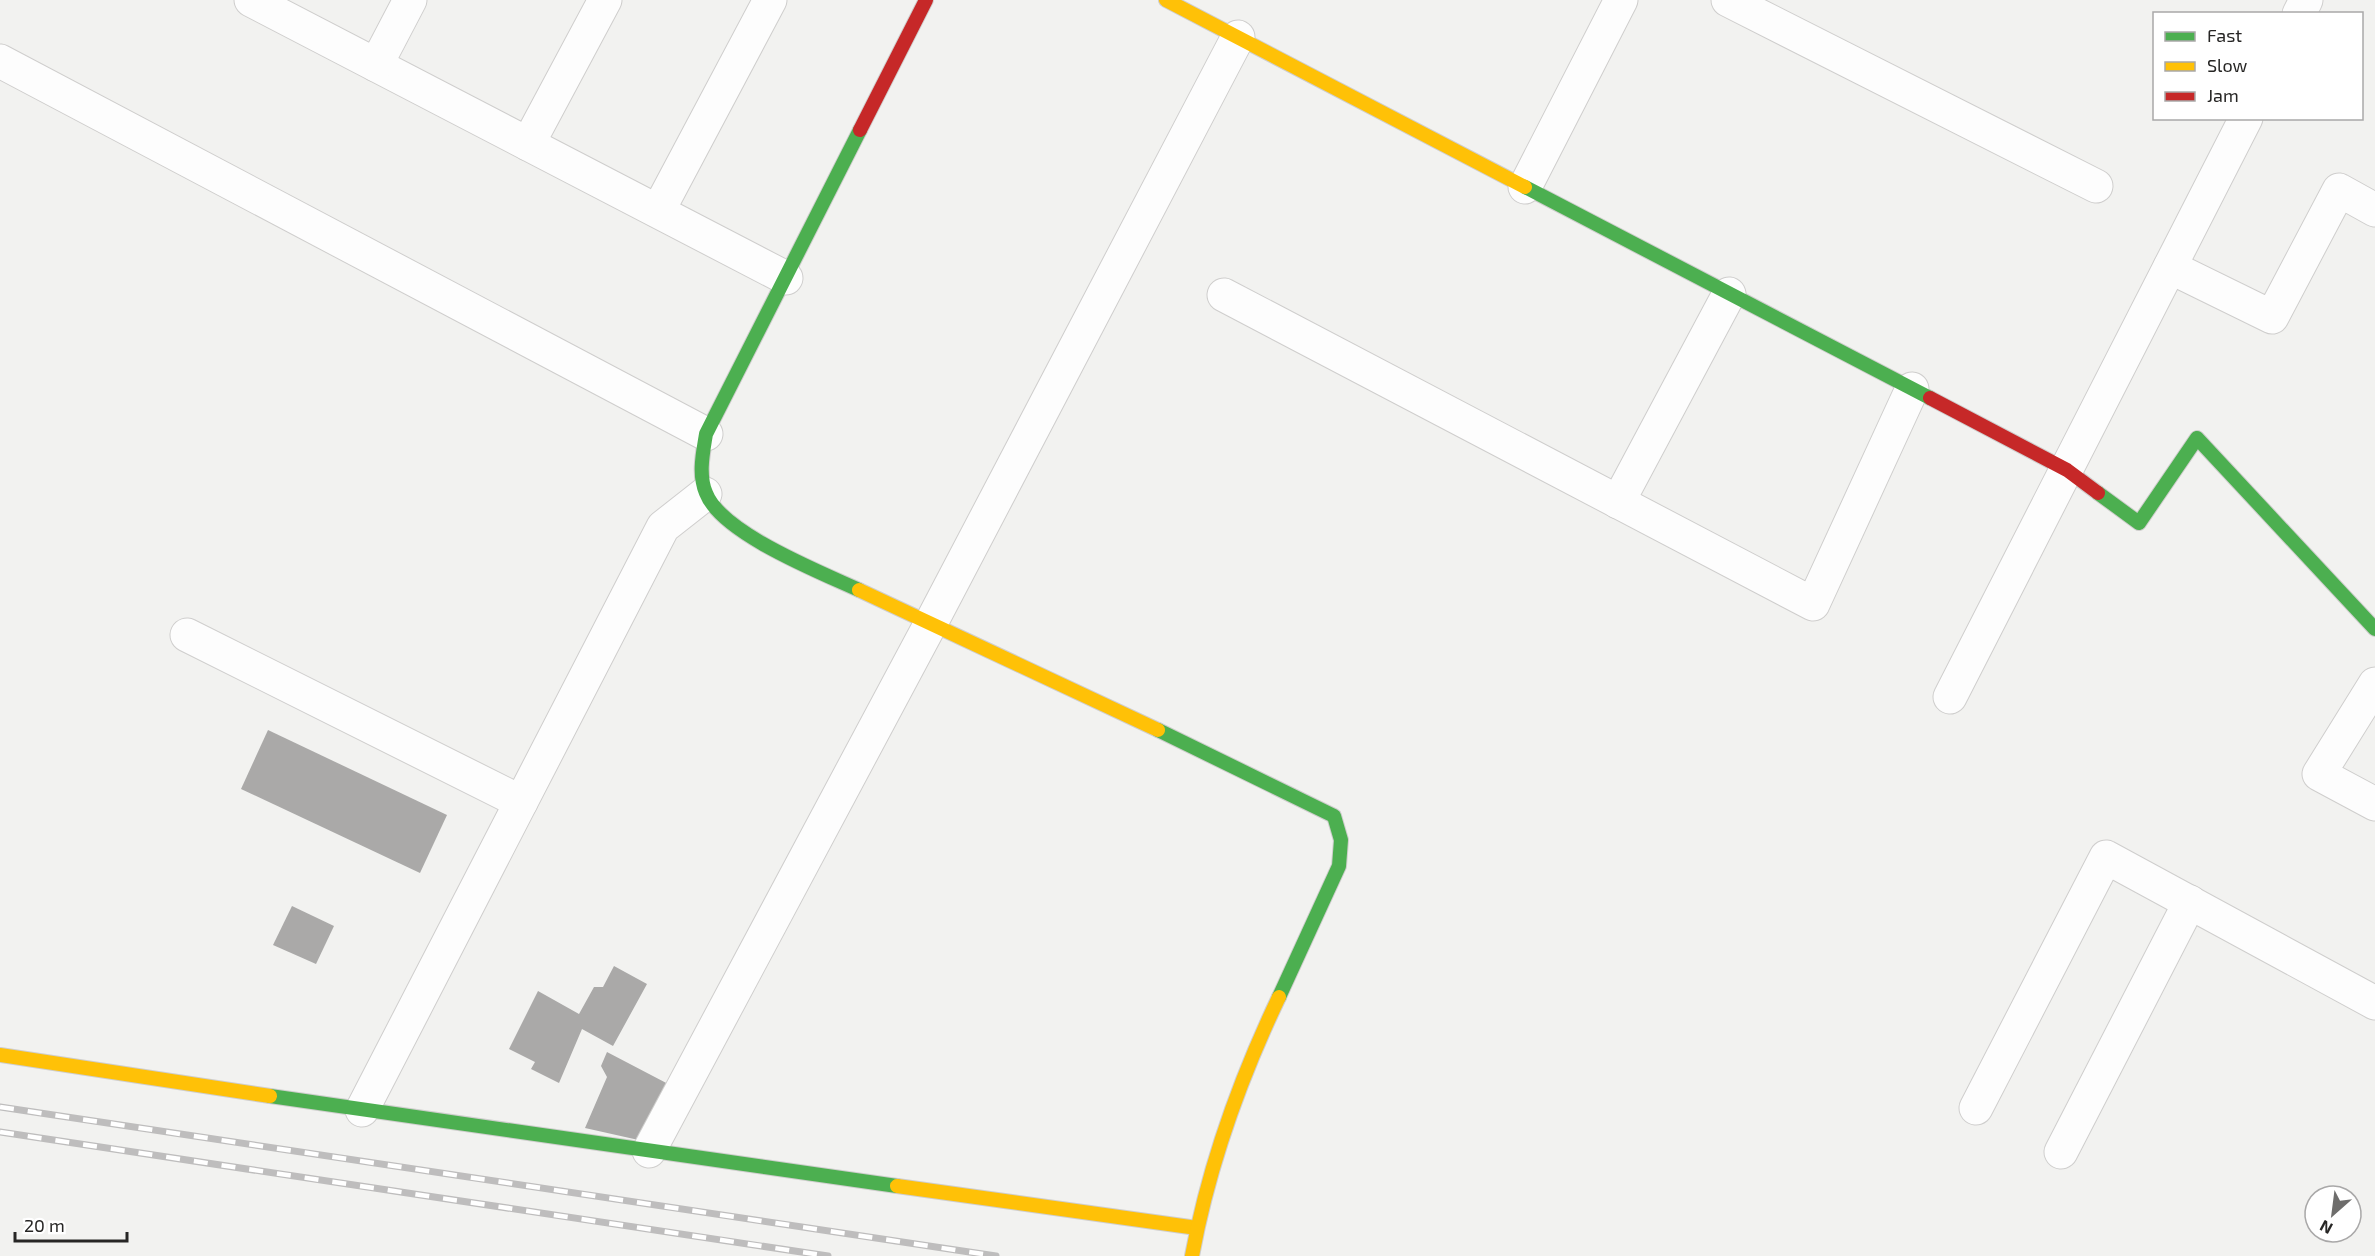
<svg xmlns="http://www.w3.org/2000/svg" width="2375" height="1256" viewBox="0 0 2375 1256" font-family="'Exo 2',sans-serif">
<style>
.building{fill:#aaa9a8}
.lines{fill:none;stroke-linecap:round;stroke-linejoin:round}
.street-casing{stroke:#cfcecd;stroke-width:35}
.fast-casing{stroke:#cfcecd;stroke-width:16}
.slow-casing{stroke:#cfcecd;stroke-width:16}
.jam-casing{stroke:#cfcecd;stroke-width:16}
.street{stroke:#fdfdfd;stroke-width:33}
.fast{stroke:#4caf50;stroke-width:14}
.slow{stroke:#ffc107;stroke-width:14}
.jam{stroke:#c62828;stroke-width:14}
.rail-casing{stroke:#bebdbd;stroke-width:7}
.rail{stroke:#fff;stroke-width:4.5;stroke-dasharray:14;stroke-linecap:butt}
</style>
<rect width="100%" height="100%" fill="#f2f2f0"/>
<!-- building -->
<g class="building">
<path d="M268 730 447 815 420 873 241 789Z"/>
<path d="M292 906 334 926 316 964 273 945Z"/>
<path d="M614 966 647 984 613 1046 582 1029 559 1083 531 1069 535 1062 509 1049 538 991 579 1014 594 987H603Z"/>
<path d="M607 1052 672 1086 643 1141 585 1128 607 1077 601 1066Z"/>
</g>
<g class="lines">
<defs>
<g id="street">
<path d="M251 0 786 278"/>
<path d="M1728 0 2096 186"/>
<path d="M2299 14 2306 0"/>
<path d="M0 61 706 434"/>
<path d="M376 65 410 0"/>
<path d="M528 144 605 0"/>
<path d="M1525 187 1621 0"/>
<path d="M658 211 770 0"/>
<path d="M2170 267 2272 317 2339 190 2375 210"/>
<path d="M1224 295 1813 604 1912 389"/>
<path d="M1618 502 1729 294"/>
<path d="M187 635 521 802"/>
<path d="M2375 684 2319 774 2375 804"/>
<path d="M1950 697 2246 118"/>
<path d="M1976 1108 2106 857 2375 1003"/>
<path d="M362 1110 663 527 705 494"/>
<path d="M649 1151 931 623 1238 37"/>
<path d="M2061 1152 2190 902"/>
</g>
<g id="fast">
<path d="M1525 187 1930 398"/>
<path d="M2098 493 2139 523 2197 438 2375 629"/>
<path d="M859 590C820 572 721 533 706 493 698 474 703 453 706 434L860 130"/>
<path d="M1158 730 1334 816 1341 840 1339 866 1279 997"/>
<path d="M270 1096 897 1186"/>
</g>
<g id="slow">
<path d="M1166 0 1525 187"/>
<path d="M859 590 1158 730"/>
<path d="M0 1055 270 1096"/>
<path d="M897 1186 1197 1228"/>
<path d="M1192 1256C1209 1164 1239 1081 1279 997"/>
</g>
<g id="jam">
<path d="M860 130 926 0"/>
<path d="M1930 398 2067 470 2098 493"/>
</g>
</defs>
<!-- street casing -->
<use href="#street" class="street-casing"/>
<!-- fast casing -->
<use href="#fast" class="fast-casing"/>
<!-- slow casing -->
<use href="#slow" class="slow-casing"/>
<!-- jam casing -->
<use href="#jam" class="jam-casing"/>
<!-- street -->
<use href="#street" class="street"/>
<!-- fast -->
<use href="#fast" class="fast"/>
<!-- slow -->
<use href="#slow" class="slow"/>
<!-- jam -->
<use href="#jam" class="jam"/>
<defs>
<g id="rail">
<path d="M0 1107 996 1256"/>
<path d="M0 1132 828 1256"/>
</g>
</defs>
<!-- rail casing -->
<use href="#rail" class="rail-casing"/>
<!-- rail -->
<use href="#rail" class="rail"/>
</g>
<!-- legend -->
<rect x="2153" y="12" width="210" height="108" fill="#ffffff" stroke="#a9a8a8" stroke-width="1.5"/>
<rect x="2165" y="32" width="30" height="9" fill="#4caf50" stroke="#a9a8a8" stroke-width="1.5"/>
<text x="2207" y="42" font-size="18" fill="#272625">Fast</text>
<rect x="2165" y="62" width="30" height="9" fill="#ffc107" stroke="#a9a8a8" stroke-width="1.5"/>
<text x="2207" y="72" font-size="18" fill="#272625">Slow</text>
<rect x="2165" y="92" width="30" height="9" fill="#c62828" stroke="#a9a8a8" stroke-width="1.5"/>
<text x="2207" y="102" font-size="18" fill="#272625">Jam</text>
<!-- north arrow -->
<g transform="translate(2333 1214) rotate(208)"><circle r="28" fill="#ffffff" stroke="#a9a8a8" stroke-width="1.5"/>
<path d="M0-4.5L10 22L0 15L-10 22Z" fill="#6e6d6c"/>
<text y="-9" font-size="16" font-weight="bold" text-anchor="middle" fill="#272625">N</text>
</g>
<!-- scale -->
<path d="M15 1232v9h112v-9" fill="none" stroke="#272625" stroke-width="3"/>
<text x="24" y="1232" font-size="18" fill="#272625" stroke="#ffffff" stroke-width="4.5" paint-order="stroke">20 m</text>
</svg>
